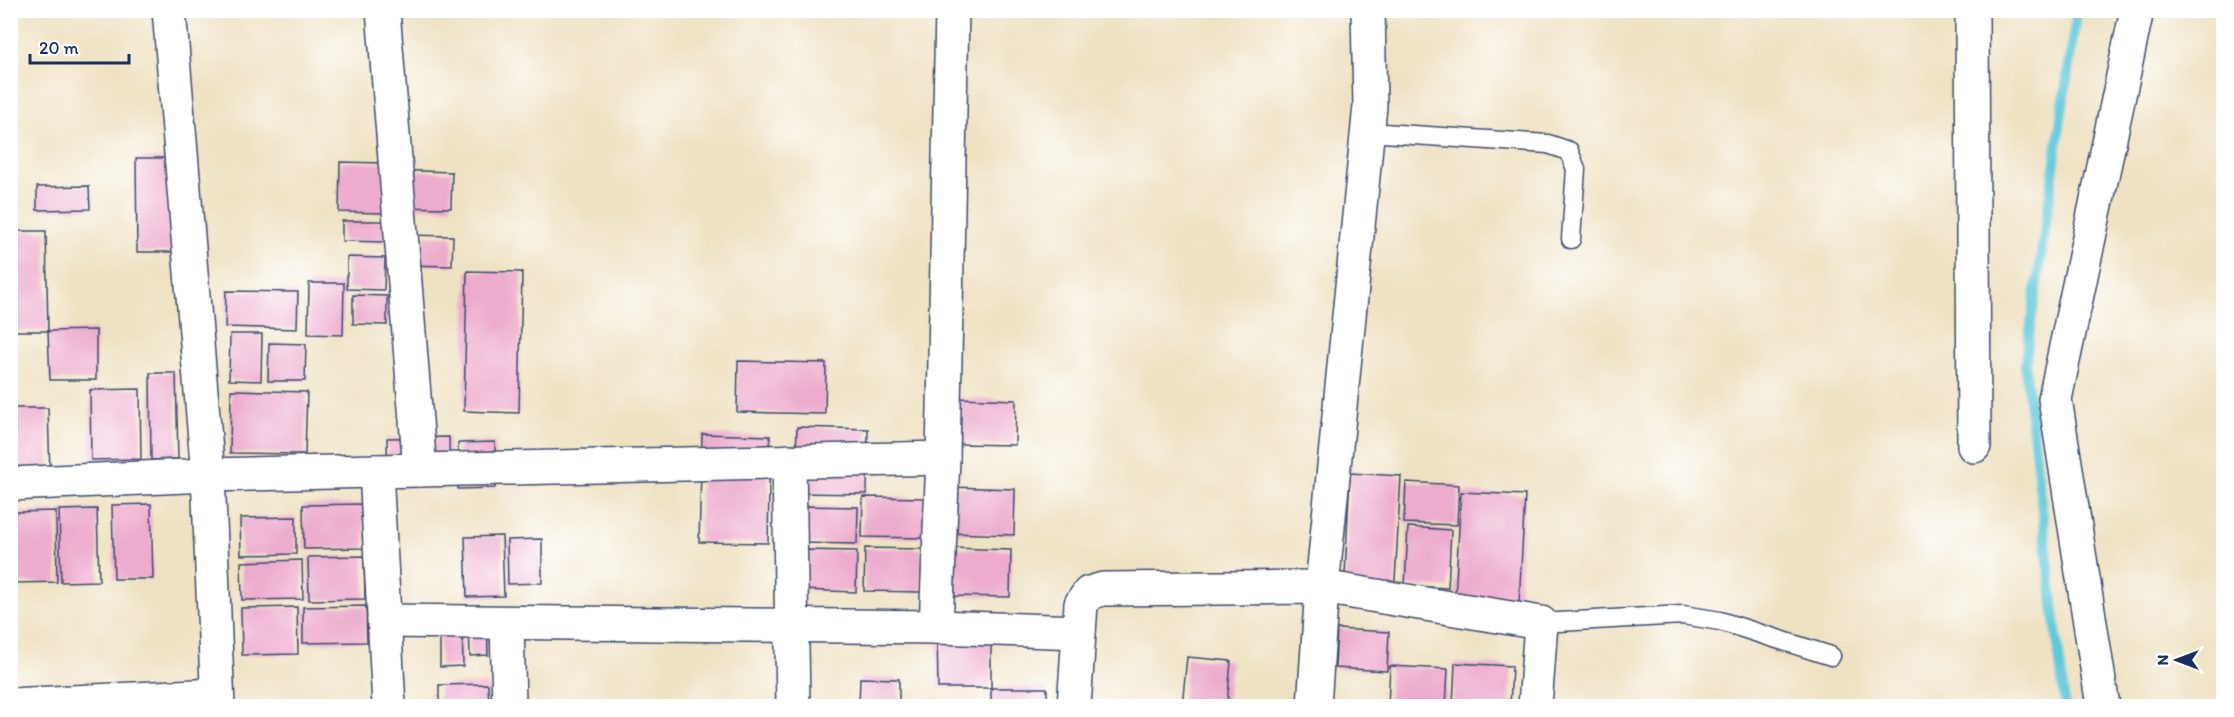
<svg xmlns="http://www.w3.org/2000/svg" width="2234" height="717" viewBox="0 0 2234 717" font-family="Itim,sans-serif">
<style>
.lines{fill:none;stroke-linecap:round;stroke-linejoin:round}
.stream{stroke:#5fc8da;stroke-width:10}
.building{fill:#edaccd}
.service-casing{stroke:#3b4a6d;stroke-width:21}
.minor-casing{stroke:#3b4a6d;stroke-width:36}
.service{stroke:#fff;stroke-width:18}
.minor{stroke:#fff;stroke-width:33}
</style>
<rect width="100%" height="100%" fill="#fff"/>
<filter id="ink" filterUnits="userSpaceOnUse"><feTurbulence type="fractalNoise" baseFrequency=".0167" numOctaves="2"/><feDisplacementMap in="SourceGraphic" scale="12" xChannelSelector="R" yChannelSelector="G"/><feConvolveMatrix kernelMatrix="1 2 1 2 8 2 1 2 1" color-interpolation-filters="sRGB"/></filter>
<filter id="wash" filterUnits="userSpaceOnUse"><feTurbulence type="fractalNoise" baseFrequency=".008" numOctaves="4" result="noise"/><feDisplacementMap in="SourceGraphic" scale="24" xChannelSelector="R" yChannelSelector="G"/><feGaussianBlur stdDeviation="1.35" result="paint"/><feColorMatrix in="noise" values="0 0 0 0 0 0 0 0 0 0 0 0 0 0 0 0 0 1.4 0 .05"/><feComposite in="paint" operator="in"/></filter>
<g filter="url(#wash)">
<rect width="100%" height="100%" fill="#efe2c3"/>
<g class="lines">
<!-- stream -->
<path class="stream" d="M2065 706 2025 364 2077 10"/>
</g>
<g id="blocks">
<!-- building -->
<g class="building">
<path d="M136 158H175L176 252H137Z"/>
<path d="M340 162 384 163 383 213 339 212Z"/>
<path d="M391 170 452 172 451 208 391 207Z"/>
<path d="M89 186 90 209 37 210V187Z"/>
<path d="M342 221H386L385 242 342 241Z"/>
<path d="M10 231H46L48 331H10Z"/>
<path d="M402 235 453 236 452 266 401 265Z"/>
<path d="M347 257 385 258 384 290 347 289Z"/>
<path d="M467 271 522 272 519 413 464 411Z"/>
<path d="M309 283H344L343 335 308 334Z"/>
<path d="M226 291 298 292 297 329 225 327Z"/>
<path d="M353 295 387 296V325L353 324Z"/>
<path d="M96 330V380H50L48 331Z"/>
<path d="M230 334H262L261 381 229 380Z"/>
<path d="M269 343 306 344 305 381H268Z"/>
<path d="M738 361 826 363 825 414 737 412Z"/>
<path d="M150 373H176L178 459 151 460Z"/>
<path d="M140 389 141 459 91 460 90 390Z"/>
<path d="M231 390 307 392 305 454 230 453Z"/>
<path d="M957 398 1016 400 1015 445 956 444Z"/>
<path d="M10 408H48L50 475 10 476Z"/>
<path d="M797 427 868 429 867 494 795 493Z"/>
<path d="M702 434 770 436 768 543 699 542Z"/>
<path d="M449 437 450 486 388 487 387 438Z"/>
<path d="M495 442V488L458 489V443Z"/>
<path d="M1350 473 1401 476 1394 598 1344 595Z"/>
<path d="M1406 482 1459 485 1457 525 1404 523Z"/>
<path d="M949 487 1015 489 1014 535 948 533Z"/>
<path d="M1461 492 1525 495 1519 603 1455 599Z"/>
<path d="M863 497 927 498 925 538 862 537Z"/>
<path d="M151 504 153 579H114L112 505Z"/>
<path d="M364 504 365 548 304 549 303 505Z"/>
<path d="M800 506 858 507 857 544 799 543Z"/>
<path d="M97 509 99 581 61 582 59 510Z"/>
<path d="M56 511 57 582 15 583 13 512Z"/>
<path d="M296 517V554L241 555 240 518Z"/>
<path d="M1408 527 1451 530 1448 588 1405 586Z"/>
<path d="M502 536 504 596 467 597 465 537Z"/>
<path d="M542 539V583L508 584 507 540Z"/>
<path d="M865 548 922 549 921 592 864 591Z"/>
<path d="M952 548 1011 550 1010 597 951 596Z"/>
<path d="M801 550 857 551 856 592 801 590Z"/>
<path d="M364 556 365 599 309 600 308 557Z"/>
<path d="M302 560 303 599 242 600 241 562Z"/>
<path d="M366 606 367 642 303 643V607Z"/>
<path d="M297 607 298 654 242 655 241 608Z"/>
<path d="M487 620 488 655 470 656 469 621Z"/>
<path d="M462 623 463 666 440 667V624Z"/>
<path d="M1337 629 1389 632 1387 671 1335 668Z"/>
<path d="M937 634H991V688H938Z"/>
<path d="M1187 657 1231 661 1227 706H1182Z"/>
<path d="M1455 663 1512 666 1510 706H1453Z"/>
<path d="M1390 666 1448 669 1446 706H1388Z"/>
<path d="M860 678 899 679V706H859Z"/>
<path d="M488 684 489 706H439V685Z"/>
<rect x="991" y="688" width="56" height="18"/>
<path d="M982 703V706H937V704Z"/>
</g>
</g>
</g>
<g filter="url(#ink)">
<use href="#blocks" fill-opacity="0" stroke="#3b4a6d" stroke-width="1.5"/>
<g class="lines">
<defs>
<g id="service">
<path d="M1368 132 1548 144 1569 151 1576 169 1571 239"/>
<path d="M1541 623 1683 615 1720 621 1831 656"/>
</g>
<g id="minor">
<path d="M169 10 208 475 218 706"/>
<path d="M383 10 420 470"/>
<path d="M1368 10 1370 106 1322 587 1541 623 1535 706"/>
<path d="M1972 10 1974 446"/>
<path d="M789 461 793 706"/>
<path d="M376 471 389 706"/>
<path d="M10 484 208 475 943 458"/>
<path d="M384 621 936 627 1079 632"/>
<path d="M507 623 509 706"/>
<path d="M936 627 943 458 952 10"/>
<path d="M10 705 217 695"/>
<path d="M1074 706 1081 604 1089 593 1103 589 1322 587 1314 706"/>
<path d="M2103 706 2055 399 2137 10"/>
</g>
</defs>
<!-- service casing -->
<use href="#service" class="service-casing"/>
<!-- minor casing -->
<use href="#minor" class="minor-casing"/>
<!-- service -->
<use href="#service" class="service"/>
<!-- minor -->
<use href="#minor" class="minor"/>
</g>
</g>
<!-- margin -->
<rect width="2234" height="717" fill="none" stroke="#fff" stroke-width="36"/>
<!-- north arrow -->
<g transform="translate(2177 660) rotate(270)" stroke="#ffffff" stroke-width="4.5" paint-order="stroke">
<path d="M0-4.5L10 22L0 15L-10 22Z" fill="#1b2f5e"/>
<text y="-9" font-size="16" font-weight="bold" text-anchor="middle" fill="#1b2f5e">N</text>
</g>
<!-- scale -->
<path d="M30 54v9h99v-9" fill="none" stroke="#1b2f5e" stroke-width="3"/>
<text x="39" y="54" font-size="18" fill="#1b2f5e" stroke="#ffffff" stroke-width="4.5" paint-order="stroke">20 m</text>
</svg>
